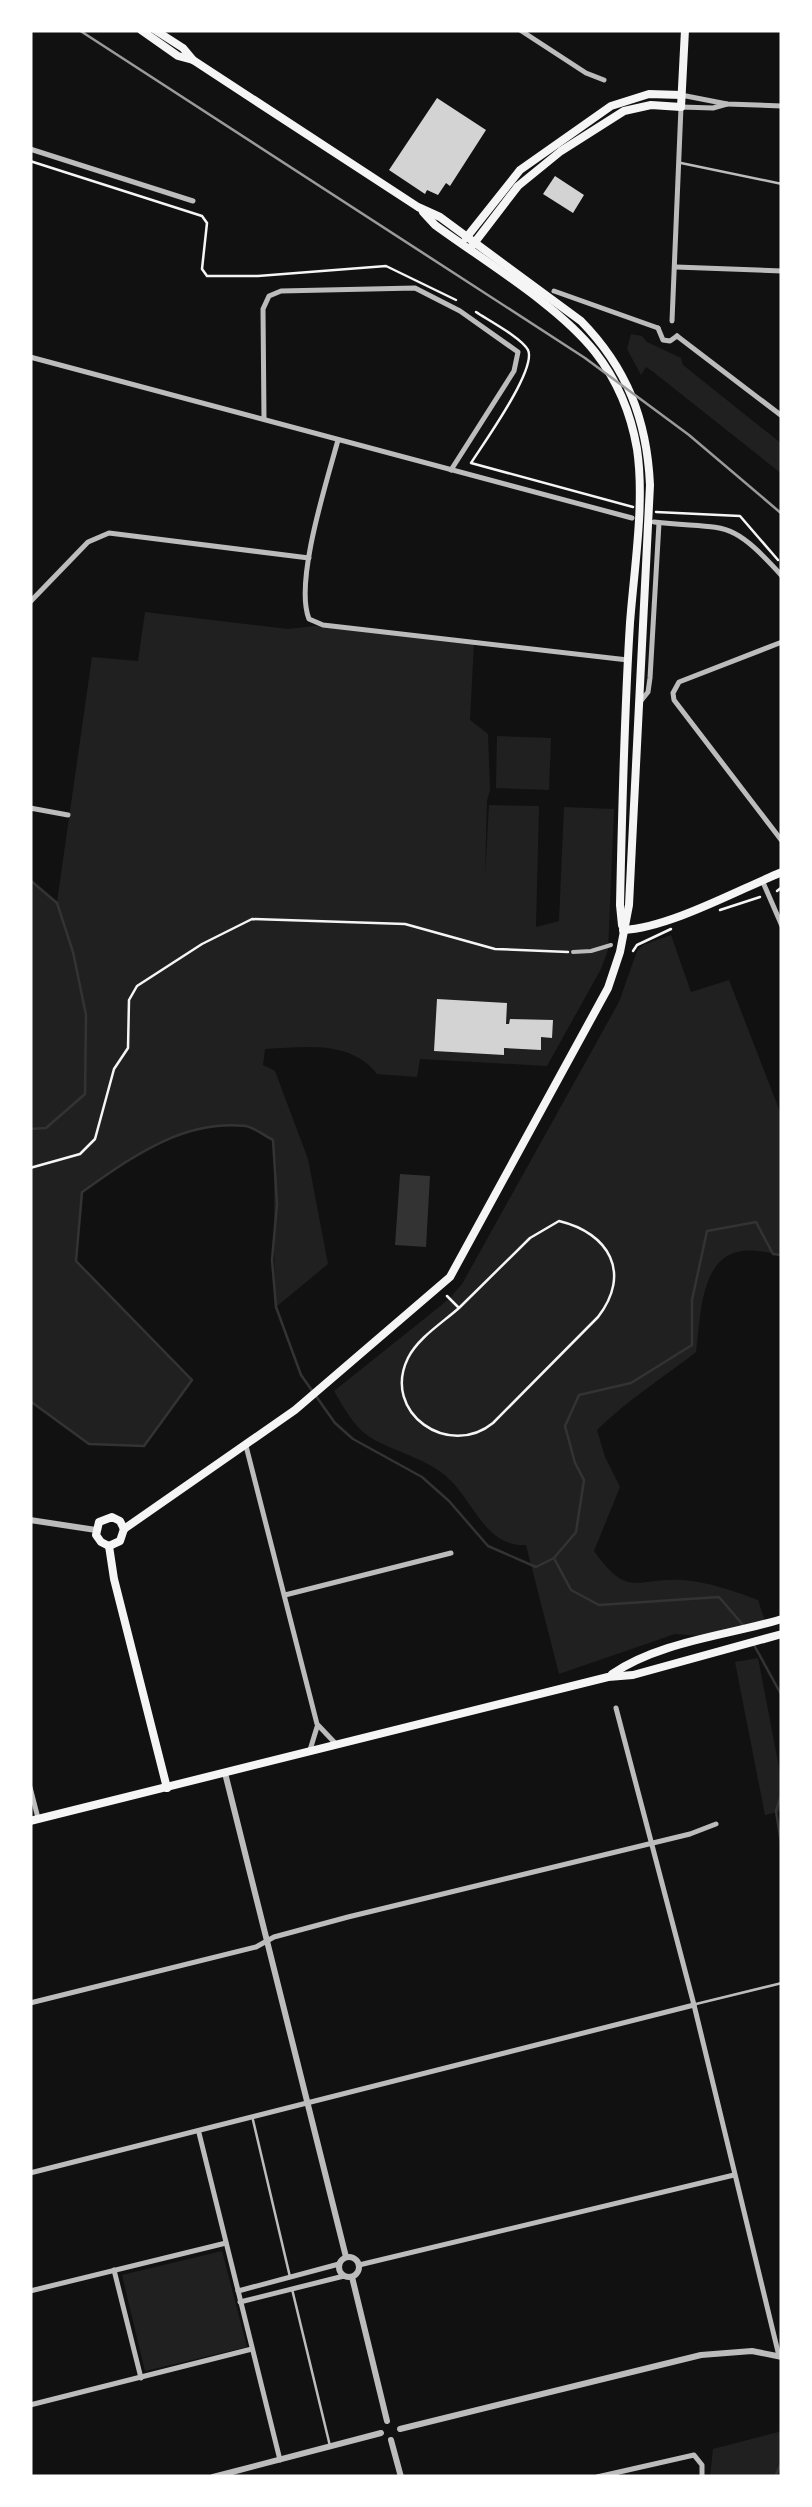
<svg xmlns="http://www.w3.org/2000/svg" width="812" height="2507" viewBox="0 0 812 2507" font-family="'Varela Round',sans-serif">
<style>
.green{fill:#202020}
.water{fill:#333}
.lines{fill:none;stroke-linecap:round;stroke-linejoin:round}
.stream{stroke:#333;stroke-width:2.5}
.building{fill:#d3d3d3}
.path{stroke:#f5f5f5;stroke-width:2.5}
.service{stroke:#bcbcbc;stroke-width:2.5}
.pedestrian{stroke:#bcbcbc;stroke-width:4}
.minor{stroke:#bcbcbc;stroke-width:5}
.tertiary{stroke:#bcbcbc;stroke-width:6}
.secondary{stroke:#f5f5f5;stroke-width:8}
.primary{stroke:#f5f5f5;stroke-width:8}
.rail{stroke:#9a9a9a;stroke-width:2.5}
</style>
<rect width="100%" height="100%" fill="#111"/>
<!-- green -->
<g class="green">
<path d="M631 334 642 336 647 342 681 358 683 365 782 444V474L652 371 646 367 641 375 627 349Z"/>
<path d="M145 612 288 629 323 625 474 643 470 720 488 734 490 790 487 801 485 877 489 805 539 806 536 927 559 921 564 807 614 809 608 950 601 969 547 1066 420 1059 417 1077 377 1074C351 1040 305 1047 265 1049L263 1065 275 1071 308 1159 328 1264 276 1307C272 1252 276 1196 273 1140 265 1135 255 1128 245 1127 181 1120 132 1157 83 1192L76 1261 192 1380 144 1446 89 1444 30 1401V880L57 902 92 657 138 661Z"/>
<path d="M497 736 551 738 549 790 496 788Z"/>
<path d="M671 935 691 992 729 980 782 1117V1255C770 1253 754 1249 742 1251 699 1257 701 1319 696 1352 664 1377 625 1402 597 1430L605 1457 620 1487 594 1551C629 1599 634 1578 682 1580 709 1582 734 1591 758 1600L766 1624 714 1637 675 1634 559 1674 526 1545C489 1547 476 1509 454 1484 433 1460 400 1454 373 1439 355 1429 344 1408 334 1391L449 1299 462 1284 619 1002 637 951 643 945Z"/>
<path d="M758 1658 782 1783V1811L765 1815 735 1662Z"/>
<path d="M222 2251 247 2347 145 2371 122 2275Z"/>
<path d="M782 2431V2477H710L713 2449Z"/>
</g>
<!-- water -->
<path class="water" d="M400 1174 430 1176 426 1247 395 1245Z"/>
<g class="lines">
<!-- stream -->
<g class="stream">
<path d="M30 880 57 903 73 952 86 1015 85 1094 46 1128 30 1129"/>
<path d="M30 1401 89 1444 144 1446 192 1380 76 1261 82 1192C131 1158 182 1119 246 1126 255 1128 265 1136 273 1140L277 1204 272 1260 276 1307 301 1375 335 1423 353 1439 422 1477 449 1501 488 1546 536 1567 554 1558 576 1532 584 1480 575 1463 565 1426 579 1395 631 1383 692 1345V1300L707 1231 756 1222 773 1254 782 1255"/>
<path d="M555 1560 571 1590 599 1605 719 1597 743 1625"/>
<path d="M754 1645 782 1696"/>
<path d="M782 1792 776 1811 782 1849"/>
<path d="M775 2477 782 2461"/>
</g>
</g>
<!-- building -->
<g class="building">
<path d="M437 98 486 130 450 186 446 183 438 195 427 190 425 194 389 170Z"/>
<path d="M555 176 584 195 573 213 543 194Z"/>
<path d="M437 999 507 1003 506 1024H509L510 1019 553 1020 552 1038 541 1037V1050L504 1048V1055L434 1051Z"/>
</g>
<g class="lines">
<!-- path -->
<g class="path">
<path d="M30 161 202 216 207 223 202 269 207 276H258L386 266 456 300"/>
<path d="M476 312C488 320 522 338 528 350 537 369 483 444 471 463L633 507"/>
<path d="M656 512 740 516 778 560"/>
<path d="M777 891 782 887"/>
<path d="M720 910 760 897"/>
<path d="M633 951 637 945 671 929"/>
<path d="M30 1168 80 1154 95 1139 114 1069 128 1048 129 1000 137 986 202 944 252 919 405 924 495 949 568 952"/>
<path d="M447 1296 459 1308 530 1238 559 1221C609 1233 632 1273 598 1317L493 1423C449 1459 381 1413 408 1358 418 1338 442 1323 459 1308"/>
</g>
<!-- service -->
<g class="service">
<path d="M681 163 782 184"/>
<path d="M696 2004 782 1983"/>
<path d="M253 2120 290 2277"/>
<path d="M292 2289 330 2446"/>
</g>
<!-- pedestrian -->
<path class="pedestrian" d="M573 952 591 951 611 945"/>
<!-- minor -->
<g class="minor">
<path d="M520 30 586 73 604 80"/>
<path d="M681 95 727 104 782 106"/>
<path d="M30 149 193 201"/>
<path d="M676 267 782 271"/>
<path d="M554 291 658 328"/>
<path d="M672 321 681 107 713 108 727 104"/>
<path d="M658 328 663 340 670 341 677 336"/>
<path d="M677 336 782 416"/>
<path d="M30 357 632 518"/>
<path d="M264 419 263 309 269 296 281 291 415 288 460 311 518 352 514 371 451 470"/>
<path d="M338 440C327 481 294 582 309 619L323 625 628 660"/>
<path d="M654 522C729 530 728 517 782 576"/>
<path d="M30 602 88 542 109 533 309 558"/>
<path d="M782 642 679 682 673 693 674 700 782 841"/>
<path d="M640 702 648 692 650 678 659 523"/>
<path d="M30 808 68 815"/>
<path d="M762 880 782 926"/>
<path d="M246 1446 317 1724 336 1744"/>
<path d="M285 1595 451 1553"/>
<path d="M616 1708 694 2005 779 2356"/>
<path d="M310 1750 317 1727"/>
<path d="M30 1787 38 1818"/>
<path d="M30 2003 256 1947 274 1937 348 1917 690 1834 716 1824"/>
<path d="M199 2133 280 2460"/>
<path d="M30 2173 694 2005"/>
<path d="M359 2265 734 2175"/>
<path d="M114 2270 141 2378"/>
<path d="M30 2291 226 2243"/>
<path d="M238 2291 339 2264"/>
<path d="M240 2302 344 2276"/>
<path d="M30 2405 252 2349"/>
<path d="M597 2477 694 2455 702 2465V2477"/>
</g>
<!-- tertiary -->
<g class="tertiary">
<path d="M30 1520 96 1530"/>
<path d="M225 1773 346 2257"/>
<circle cx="349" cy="2267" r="10"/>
<path d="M352 2277 387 2421"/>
<path d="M400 2429 701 2355 752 2351 782 2357"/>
<path d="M391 2440 401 2477"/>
<path d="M213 2477 381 2433"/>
</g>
<!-- secondary -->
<g class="secondary">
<path d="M155 30 183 48 193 60"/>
<path d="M423 212 435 225C484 261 558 305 595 352 617 380 631 414 637 449 645 503 634 569 630 623 624 717 622 811 620 905L622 925"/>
<path d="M466 238 520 170 611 106 649 94 681 95"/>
<path d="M472 246 518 186 561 151 624 111 651 105 681 107 685 30"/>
<path d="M623 930C669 928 738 890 782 872"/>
<path d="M124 1529 295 1410 450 1277 608 988 620 952 629 905 650 485C647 420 627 368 581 321L440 217 418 207 193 60 178 56 141 30"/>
<path d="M109 1546 114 1579 167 1788"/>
<path d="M109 1546 101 1542 96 1535 99 1522 112 1517 120 1521 124 1529"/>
<path d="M109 1546 120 1541 124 1529"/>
</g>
<!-- primary -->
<g class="primary">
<path d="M612 1674C661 1641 726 1636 782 1619"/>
<path d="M30 1821 608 1677 633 1675 782 1634"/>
</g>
<!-- rail -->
<path class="rail" d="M79 30 585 358 689 435 782 514"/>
</g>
<!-- border -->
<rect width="812" height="2507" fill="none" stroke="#ffffff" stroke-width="65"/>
</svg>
